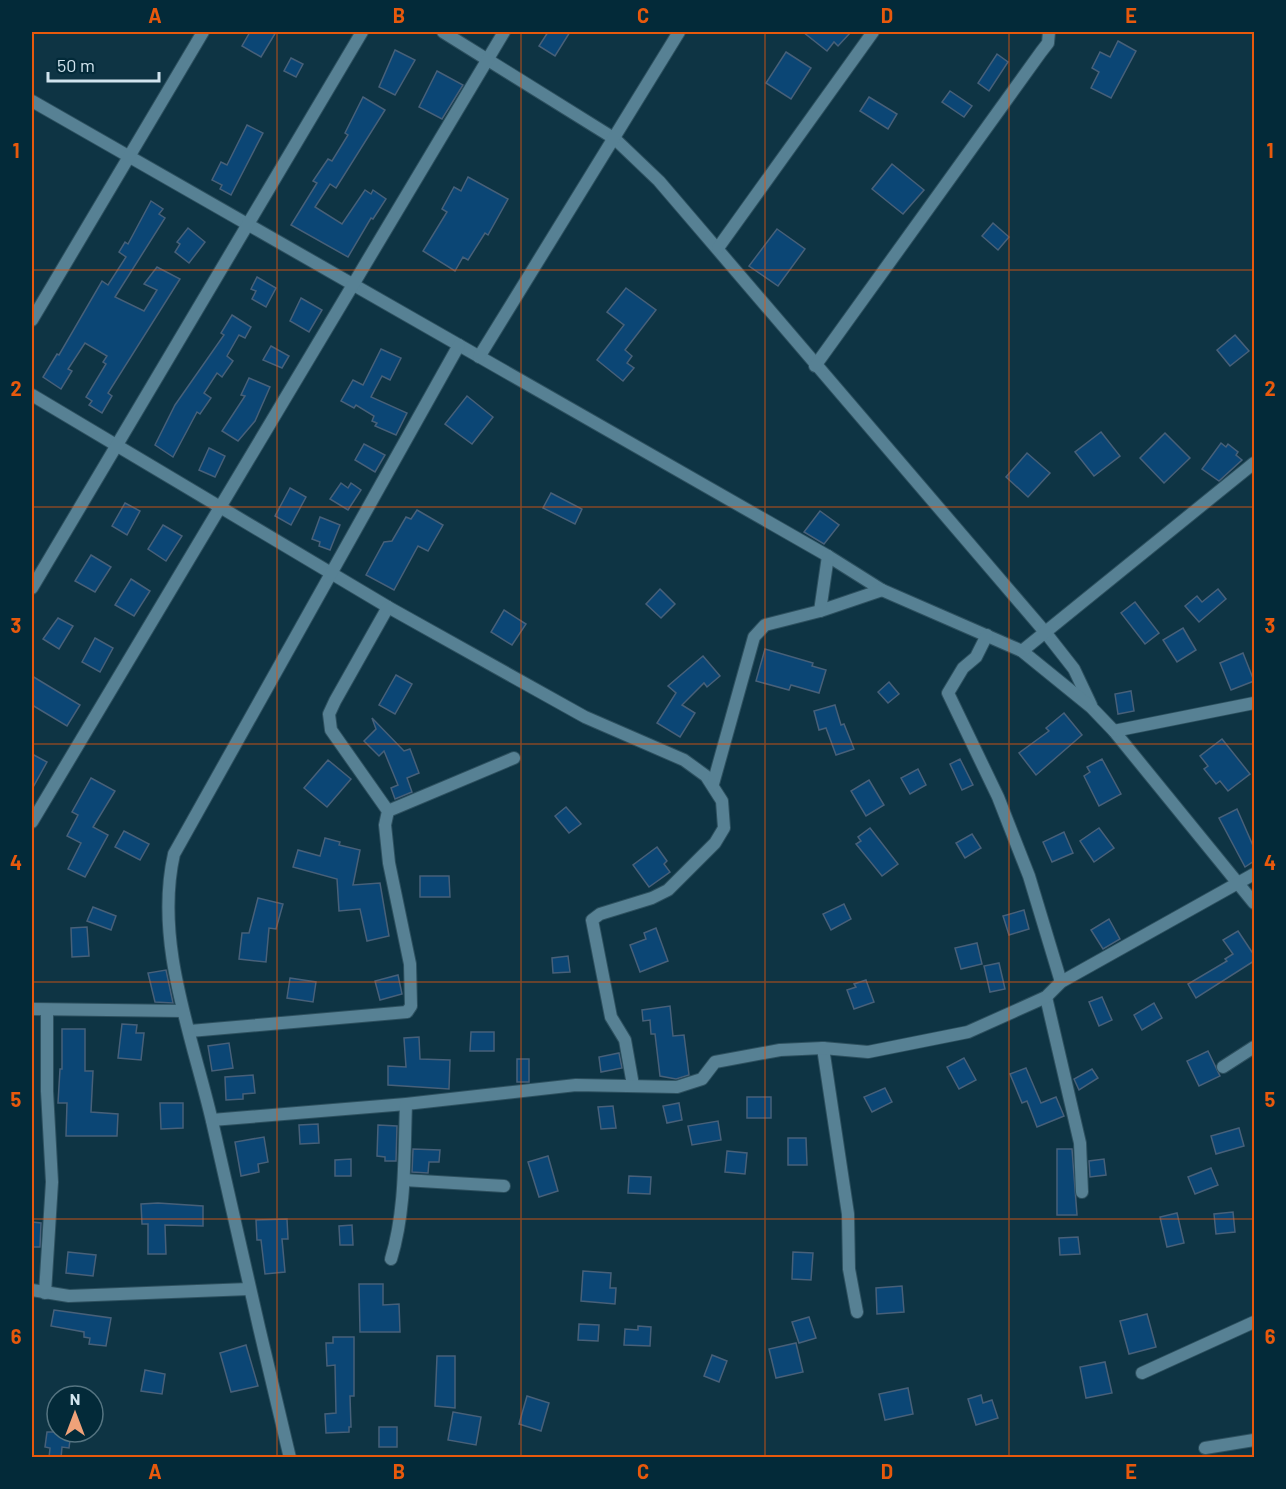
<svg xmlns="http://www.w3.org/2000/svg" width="1286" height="1489" viewBox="0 0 1286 1489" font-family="Barlow,sans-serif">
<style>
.building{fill:#0b4675;stroke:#476079;stroke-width:1.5}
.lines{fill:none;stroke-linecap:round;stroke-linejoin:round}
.minor-casing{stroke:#2d505f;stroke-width:14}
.minor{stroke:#578194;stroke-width:12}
.grid{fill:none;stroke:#e8590c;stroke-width:1.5;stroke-opacity:0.55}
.neatline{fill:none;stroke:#e8590c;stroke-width:2}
.grid-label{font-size:20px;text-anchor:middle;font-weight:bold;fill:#e8590c}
</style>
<rect width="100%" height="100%" fill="#0e3444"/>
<!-- building -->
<g class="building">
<path d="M250 32H276L261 57 242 46Z"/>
<path d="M548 32H570L555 56 539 46Z"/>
<path d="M803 32H851L838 46 834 42 827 51Z"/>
<path d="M1118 41 1136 51 1111 98 1091 88 1099 72 1092 68 1100 52 1110 57Z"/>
<path d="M395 50 415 60 395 95 379 87Z"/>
<path d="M786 52 811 68 791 99 766 83Z"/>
<path d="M997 54 1008 62 989 91 978 83Z"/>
<path d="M291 58 303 64 296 77 284 71Z"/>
<path d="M437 71 463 85 442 119 419 107Z"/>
<path d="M950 91 972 106 964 117 942 102Z"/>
<path d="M363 97 385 110 336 188 330 184 315 207 342 224 365 190 371 194 373 190 386 199 373 219 371 218 348 257 291 225 317 183 313 181 328 159 332 161 348 135 345 133Z"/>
<path d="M869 97 897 114 888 129 860 111Z"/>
<path d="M247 125 263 133 231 195 220 189 222 185 212 180 221 162 227 165Z"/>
<path d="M892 164 924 190 903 214 872 189Z"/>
<path d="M468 177 508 199 488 235 485 233 468 260 463 257 455 271 423 251 447 212 442 209 454 187 461 191Z"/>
<path d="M151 201 163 209 159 214 165 218 115 297 144 311 157 290 144 284 157 267 180 279 108 393 112 396 102 413 89 405 92 401 86 397 106 364 103 362 107 356 85 343 68 369 72 371 61 389 43 377 57 354 59 355 102 281 108 285 126 257 119 252 125 242 128 244Z"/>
<path d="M993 223 1009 237 998 250 982 236Z"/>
<path d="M188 228 205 242 189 263 175 252 180 244 177 242Z"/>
<path d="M777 229 805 249 778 286 749 266Z"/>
<path d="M257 277 276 288 266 307 252 299 256 291 251 289Z"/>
<path d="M626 288 656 310 625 350 632 356 627 363 634 368 623 381 597 360 624 325 607 312Z"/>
<path d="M301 298 322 310 309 332 290 321Z"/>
<path d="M232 315 251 327 245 338 239 335 227 356 233 361 222 377 217 373 204 393 211 398 200 414 197 412 173 457 155 445 175 405 224 335 221 333Z"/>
<path d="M1235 335 1249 351 1230 366 1217 350Z"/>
<path d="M271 346 289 356 282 368 263 360Z"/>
<path d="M381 349 401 358 390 380 382 376 371 397 407 413 396 435 375 426 377 423 372 421 374 416 356 405 354 408 341 401 353 380 363 385Z"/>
<path d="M249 378 270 387 255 421 238 441 222 431 245 396 241 395Z"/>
<path d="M467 396 493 417 472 444 445 424Z"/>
<path d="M1101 432 1120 456 1094 476 1075 452Z"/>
<path d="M1165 433 1190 458 1164 483 1140 458Z"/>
<path d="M1221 443 1226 447 1228 444 1238 452 1236 455 1242 460 1219 481 1202 469Z"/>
<path d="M364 444 385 455 375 472 355 460Z"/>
<path d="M209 448 225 456 215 477 199 470Z"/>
<path d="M1027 453 1050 473 1028 497 1006 477Z"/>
<path d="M341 483 348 488 351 483 361 490 348 510 330 499Z"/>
<path d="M290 488 306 497 291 525 275 516Z"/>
<path d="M551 493 582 509 575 524 543 508Z"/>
<path d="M125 503 140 511 127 535 112 526Z"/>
<path d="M417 510 443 525 428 551 418 546 394 590 366 575 384 542 392 541 406 517 411 519Z"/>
<path d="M820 511 839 525 824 544 804 532Z"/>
<path d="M320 517 340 525 330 550 319 546 320 542 312 539Z"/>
<path d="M163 525 182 536 166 561 148 549Z"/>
<path d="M91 555 111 567 95 592 75 581Z"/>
<path d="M131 579 150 591 134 616 115 605Z"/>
<path d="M660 589 675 604 661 618 646 604Z"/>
<path d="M1218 589 1226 599 1199 622 1185 606 1197 596 1202 602Z"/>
<path d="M1135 602 1159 633 1145 644 1121 613Z"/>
<path d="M504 610 526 624 512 645 491 632Z"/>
<path d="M58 618 73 626 59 649 43 639Z"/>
<path d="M1183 628 1196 650 1177 662 1163 640Z"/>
<path d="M95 638 113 648 100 672 82 662Z"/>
<path d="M765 649 813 663 812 666 826 670 819 693 791 685 789 690 756 681Z"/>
<path d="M1243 653 1254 681 1231 690 1220 663Z"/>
<path d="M703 656 720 676 707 687 704 683 682 705 695 713 680 737 657 723 676 693 668 686Z"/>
<path d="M396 675 412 684 395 714 379 705Z"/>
<path d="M32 676 80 705 67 726 32 705Z"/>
<path d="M889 682 899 694 888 703 878 692Z"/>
<path d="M1131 691 1134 711 1118 714 1115 694Z"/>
<path d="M835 705 841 725 844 724 854 749 836 755 826 728 819 730 814 711Z"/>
<path d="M1064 713 1082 735 1036 775 1019 753 1049 731 1046 728Z"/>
<path d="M372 718 404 751 410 749 419 773 407 778 412 792 395 799 391 788 398 785 384 751 379 756 364 741 376 729Z"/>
<path d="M1222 739 1250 774 1228 791 1220 781 1216 784 1204 769 1208 766 1200 756Z"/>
<path d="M32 754 47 762 32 789Z"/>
<path d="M960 759 973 785 962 790 950 764Z"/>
<path d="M1102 759 1121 794 1099 806 1084 776 1090 772 1087 767Z"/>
<path d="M328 760 351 779 327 807 304 788Z"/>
<path d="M918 769 926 785 910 794 901 778Z"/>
<path d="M91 778 115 791 93 827 108 835 85 877 68 869 81 843 67 836 78 815 72 812Z"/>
<path d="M869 780 884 805 866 816 851 791Z"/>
<path d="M566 807 581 824 569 833 555 816Z"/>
<path d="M1237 809 1254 848V861L1245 867 1219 818Z"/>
<path d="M870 828 898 864 882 876 856 844 861 841 858 837Z"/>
<path d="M1099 828 1114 848 1094 862 1080 841Z"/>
<path d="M124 831 149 844 140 860 115 847Z"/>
<path d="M1064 832 1073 853 1052 862 1043 842Z"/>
<path d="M972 834 981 848 965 858 956 843Z"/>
<path d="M325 838 340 842 339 845 360 850 353 885 380 883 389 936 367 941 360 909 339 911 337 879 293 867 298 850 320 856Z"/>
<path d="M657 847 667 861 664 864 670 872 649 887 633 865Z"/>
<path d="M420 876H449L450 897H420Z"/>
<path d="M258 898 283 904 276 929 269 928 266 962 239 959 242 933H249Z"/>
<path d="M844 904 851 919 831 930 823 914Z"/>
<path d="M93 907 116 916 111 930 87 921Z"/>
<path d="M1024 910 1029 929 1009 935 1003 916Z"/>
<path d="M1109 919 1120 939 1103 949 1091 930Z"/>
<path d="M87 927 89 956 72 957 71 928Z"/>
<path d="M656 928 668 961 640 972 630 945 646 939 644 933Z"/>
<path d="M1238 931 1254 955V961L1196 998 1188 984 1227 961 1225 959 1233 954 1223 940Z"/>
<path d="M977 943 982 964 961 969 955 948Z"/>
<path d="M568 956 570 972 553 973 552 958Z"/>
<path d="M999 963 1005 989 990 992 984 966Z"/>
<path d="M166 970 173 1003 155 1002 148 973Z"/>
<path d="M398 975 402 994 380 1000 375 981Z"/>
<path d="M290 978 316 982 313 1002 287 998Z"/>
<path d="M866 980 874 1002 854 1009 847 990 856 987 854 984Z"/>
<path d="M1102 997 1112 1020 1099 1026 1089 1002Z"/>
<path d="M1154 1003 1162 1018 1142 1030 1134 1015Z"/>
<path d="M670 1006 673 1036 684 1035 689 1075 676 1079 660 1076 655 1034H651L650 1020 643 1021 642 1010Z"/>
<path d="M122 1024 137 1025 136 1033H144L141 1060 118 1058Z"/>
<path d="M62 1029H85V1071H93L91 1112 118 1114 117 1136H66L67 1103H58L60 1069H62Z"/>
<path d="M471 1032H494V1051H470Z"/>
<path d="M419 1037 420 1059 450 1060 449 1089 388 1085V1066L406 1067 404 1038Z"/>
<path d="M229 1043 233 1068 212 1071 208 1046Z"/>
<path d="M1208 1051 1220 1076 1199 1086 1187 1061Z"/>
<path d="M619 1053 622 1068 601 1072 599 1057Z"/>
<path d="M964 1058 976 1080 959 1089 947 1067Z"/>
<rect x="517" y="1059" width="12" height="23"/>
<path d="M1026 1068 1041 1103 1056 1097 1064 1116 1037 1127 1027 1101 1022 1103 1010 1074Z"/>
<path d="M1092 1069 1098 1078 1079 1090 1074 1079Z"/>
<path d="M253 1075 255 1093 243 1094V1099L226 1100 225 1077Z"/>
<path d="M885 1088 892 1102 872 1112 864 1097Z"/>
<rect x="747" y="1097" width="24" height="21"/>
<path d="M160 1103H183V1128L161 1129Z"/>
<path d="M679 1103 682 1120 667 1123 663 1106Z"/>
<path d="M613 1106 616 1128 601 1129 598 1107Z"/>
<path d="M718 1121 721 1140 692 1145 688 1126Z"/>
<path d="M318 1124 319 1143 300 1144 299 1125Z"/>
<path d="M378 1125 397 1126 396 1161H385V1157L377 1156Z"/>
<path d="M1239 1128 1244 1146 1216 1154 1211 1136Z"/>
<path d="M264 1137 268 1162 258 1164 259 1172 241 1176 235 1142Z"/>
<path d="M788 1138H806L807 1165H788Z"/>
<path d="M413 1149 440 1150 439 1162H429L428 1173 412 1172Z"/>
<path d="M1057 1149H1072L1077 1215H1057Z"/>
<path d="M727 1151 747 1153 745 1174 725 1172Z"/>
<path d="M548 1156 558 1191 539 1197 528 1162Z"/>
<path d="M351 1159V1176H335V1160Z"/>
<path d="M1104 1159 1106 1175 1090 1177 1089 1161Z"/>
<path d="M1211 1168 1218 1185 1195 1194 1188 1177Z"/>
<path d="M629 1176 651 1177 650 1194 628 1193Z"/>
<path d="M158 1203 203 1206V1226L165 1225 166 1254H148V1224H142L141 1204Z"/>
<path d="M1233 1212 1235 1232 1216 1234 1214 1214Z"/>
<path d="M1177 1213 1184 1243 1167 1247 1160 1217Z"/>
<path d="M287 1219 288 1239H282L285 1272 265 1274 261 1240H257L256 1220Z"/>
<path d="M32 1222 41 1223 40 1247H32Z"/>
<path d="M352 1225 353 1245H340L339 1226Z"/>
<path d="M1078 1237 1080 1254 1060 1255 1059 1238Z"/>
<path d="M68 1252 96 1255 93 1276 66 1273Z"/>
<path d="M793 1252 813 1253 811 1280 792 1279Z"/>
<path d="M583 1271 611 1273 610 1288H616L615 1304 581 1301Z"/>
<path d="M359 1284H383V1305L399 1304 400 1332H360Z"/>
<path d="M902 1286 904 1312 877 1314 876 1288Z"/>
<path d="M54 1310 111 1318 106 1346 89 1344 90 1338 84 1337V1332L51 1326Z"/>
<path d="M1147 1314 1156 1347 1129 1354 1120 1321Z"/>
<path d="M809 1317 816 1338 799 1343 792 1322Z"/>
<path d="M579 1324 599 1325 598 1341 578 1340Z"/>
<path d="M638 1326 651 1327 650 1346 624 1345 625 1329 638 1330Z"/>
<path d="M333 1337H354V1396H350L351 1427H349V1432L326 1433 325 1414 336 1413 335 1365 327 1366 326 1343H333Z"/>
<path d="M796 1343 803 1372 776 1378 769 1349Z"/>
<path d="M246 1345 258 1386 231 1392 220 1353Z"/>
<path d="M712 1355 727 1361 719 1382 704 1376Z"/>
<path d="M437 1356H455V1408L435 1406Z"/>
<path d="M1105 1362 1112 1393 1086 1398 1080 1367Z"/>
<path d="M145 1370 165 1374 162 1394 141 1391Z"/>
<path d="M908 1388 913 1414 885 1420 879 1394Z"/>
<path d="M981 1395 983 1403 992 1400 998 1418 976 1425 968 1399Z"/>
<path d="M527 1396 549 1403 541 1431 519 1424Z"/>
<path d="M453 1412 481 1417 476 1445 448 1440Z"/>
<rect x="379" y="1427" width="18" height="20"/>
<path d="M47 1432H71L69 1448 62 1447 61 1458H49L50 1448 45 1447Z"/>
</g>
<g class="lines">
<defs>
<g id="minor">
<path d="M443 32 615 139 659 181 1045 632 1074 669 1091 705"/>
<path d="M32 101 828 556 882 590 1022 651 1091 707 1114 731 1254 903"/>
<path d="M718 248 873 32"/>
<path d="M32 320 203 32"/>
<path d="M479 357 679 32"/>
<path d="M815 366 1041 52 1048 43 1049 32"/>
<path d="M32 395 388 607 585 717 684 760 706 776 722 801 724 828 715 843 668 890 652 898 600 914 592 920 611 1017 625 1040 633 1085"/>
<path d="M32 588 362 32"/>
<path d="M820 611 882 590"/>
<path d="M987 635 976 657 963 668 948 693 998 797 1029 876 1061 982"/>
<path d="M1022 651 1254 463"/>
<path d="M1114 731 1254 703"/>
<path d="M713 784 754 637 765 625 820 611 828 556"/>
<path d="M388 811 514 758"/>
<path d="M32 822 504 32"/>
<path d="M1046 997 1080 1143 1082 1192"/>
<path d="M32 1009 183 1011"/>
<path d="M190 1031 407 1012 411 1006 410 964 389 863 385 825 388 811 331 730 329 714 335 701 388 607"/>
<path d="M823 1048 848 1214 849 1269 857 1312"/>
<path d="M1223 1067 1254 1047"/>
<path d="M212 1120 406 1104 576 1085 677 1087 702 1079 715 1062 780 1050 823 1048 868 1052 968 1032 1046 997 1061 982 1254 874"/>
<path d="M404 1180 504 1186"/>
<path d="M391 1259C406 1210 404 1156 406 1104"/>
<path d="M32 1290 69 1296 249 1289"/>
<path d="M45 1293 52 1182 47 1091V1010"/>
<path d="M1142 1373 1254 1322"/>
<path d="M1205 1448 1254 1440"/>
<path d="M290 1458C263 1346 237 1233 212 1121 192 1035 154 942 174 854L459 345"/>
</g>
</defs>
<!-- minor casing -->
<use href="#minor" class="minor-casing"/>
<!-- minor -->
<use href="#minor" class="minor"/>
</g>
<!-- grid -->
<path class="grid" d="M277 32V1458M521 32V1458M765 32V1458M1009 32V1458M32 270H1254M32 507H1254M32 744H1254M32 982H1254M32 1219H1254"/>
<!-- border -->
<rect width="1286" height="1489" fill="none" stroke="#032a39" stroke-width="66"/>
<!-- north arrow -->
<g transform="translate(75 1414)"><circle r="28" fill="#032a39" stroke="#557481" stroke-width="1.5"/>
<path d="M0-4.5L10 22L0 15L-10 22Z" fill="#f0a279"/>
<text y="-9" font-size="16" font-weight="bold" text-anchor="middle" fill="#d1e4ee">N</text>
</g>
<!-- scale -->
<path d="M48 72v9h111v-9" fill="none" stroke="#d1e4ee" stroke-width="3"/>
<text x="57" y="72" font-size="18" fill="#d1e4ee" stroke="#032a39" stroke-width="4.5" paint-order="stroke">50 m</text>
<rect x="33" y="33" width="1220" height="1423" class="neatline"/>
<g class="grid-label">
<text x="155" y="23">A</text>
<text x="399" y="23">B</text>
<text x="643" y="23">C</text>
<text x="887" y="23">D</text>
<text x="1131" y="23">E</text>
<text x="16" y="158">1</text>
<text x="1270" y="158">1</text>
<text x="16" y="396">2</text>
<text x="1270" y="396">2</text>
<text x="16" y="633">3</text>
<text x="1270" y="633">3</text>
<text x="16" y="870">4</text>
<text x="1270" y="870">4</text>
<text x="16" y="1107">5</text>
<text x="1270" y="1107">5</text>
<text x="16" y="1344">6</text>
<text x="1270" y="1344">6</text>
<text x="155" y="1479">A</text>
<text x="399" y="1479">B</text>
<text x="643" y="1479">C</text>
<text x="887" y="1479">D</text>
<text x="1131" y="1479">E</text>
</g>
</svg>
